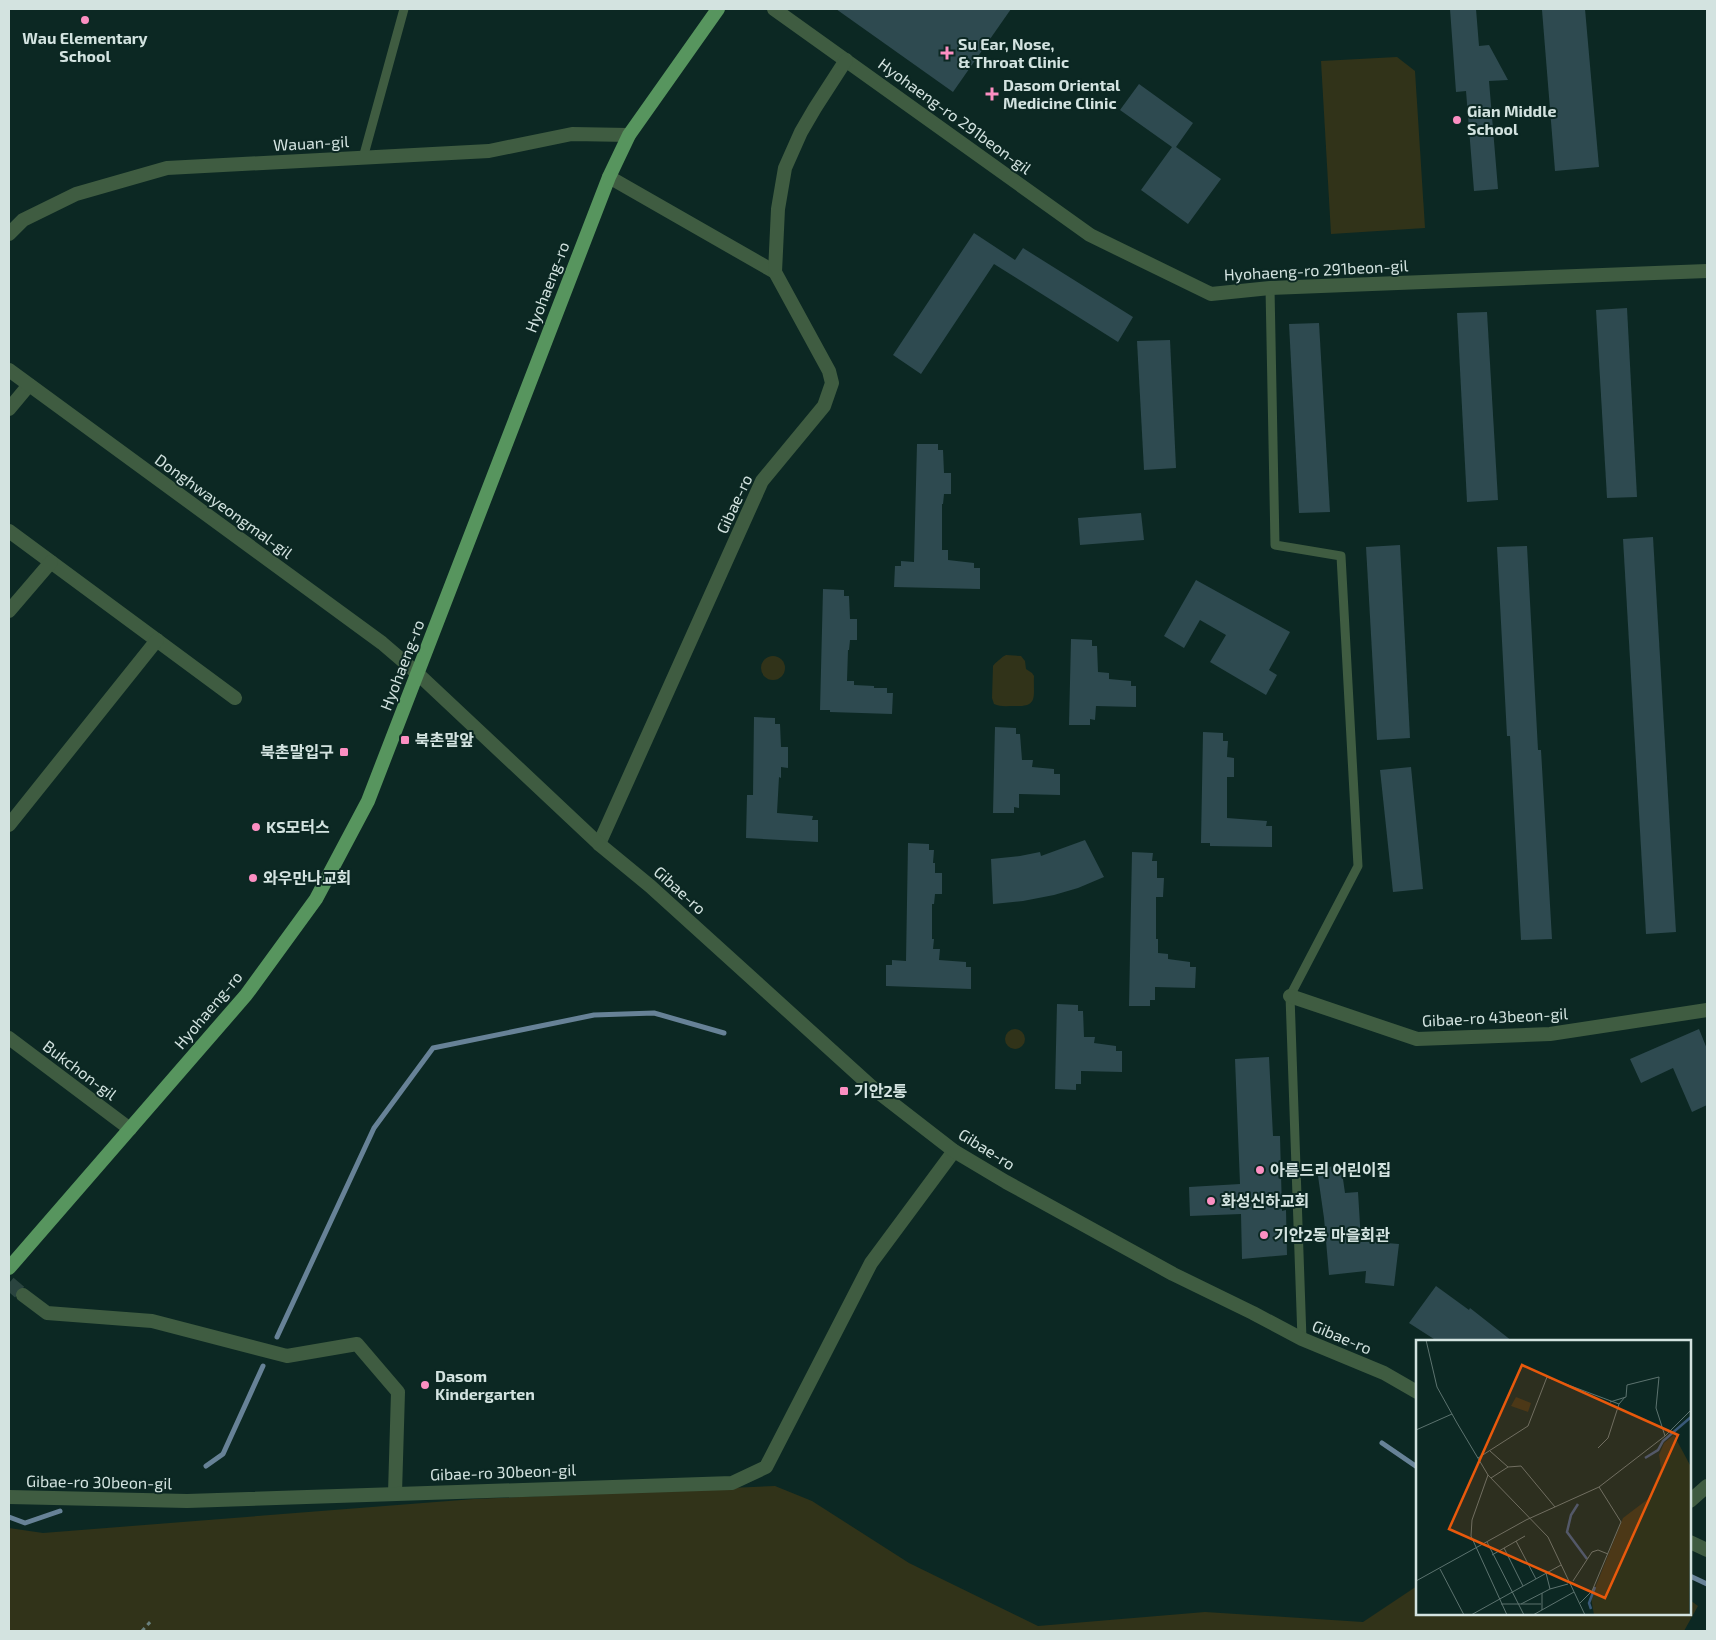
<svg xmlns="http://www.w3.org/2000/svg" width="1716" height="1640" viewBox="0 0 1716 1640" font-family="'Exo 2','Noto Sans KR',sans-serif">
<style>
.green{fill:#313319}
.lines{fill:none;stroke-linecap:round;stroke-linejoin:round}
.stream{stroke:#678297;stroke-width:5}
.building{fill:#2e4a50}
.minor-tunnel{stroke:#2a443f;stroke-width:14;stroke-dasharray:14 7;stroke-linecap:butt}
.path{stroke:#6a817d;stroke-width:3;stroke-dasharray:4 4;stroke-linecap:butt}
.service{stroke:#3f5c41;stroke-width:9}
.minor{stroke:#3f5c41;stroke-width:14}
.tertiary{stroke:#3f5c41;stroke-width:14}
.primary{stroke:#57955e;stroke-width:14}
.poi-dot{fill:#fc8fc2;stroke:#0c2823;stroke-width:2}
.labels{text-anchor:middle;stroke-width:4;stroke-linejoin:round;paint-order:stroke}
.poi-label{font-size:16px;font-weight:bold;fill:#d3e3e0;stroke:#0c2823;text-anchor:start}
.street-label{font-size:16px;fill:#d3e3e0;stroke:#0c2823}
.inset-river{fill:none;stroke:#395978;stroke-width:2.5}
.inset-road{fill:none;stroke:#5c736f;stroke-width:1}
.view{fill:#e8590c;fill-opacity:0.15;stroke:#e8590c;stroke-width:2.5}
.inset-edge{fill:none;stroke:#d3e3e0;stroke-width:2.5}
</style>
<rect width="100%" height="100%" fill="#0c2823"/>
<!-- green -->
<g class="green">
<path d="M1397 57 1415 71 1425 228 1331 234 1321 61Z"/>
<path d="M1006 655 1021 656 1025 661 1026 669 1032 673 1034 676C1033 697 1039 707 1014 706 1007 706 1000 707 994 704L992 698 993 666C994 664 1003 656 1006 655Z"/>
<circle cx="773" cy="668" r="12"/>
<circle cx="1015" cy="1039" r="10"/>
<path d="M775 1486 812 1501 909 1563 1038 1626 1205 1612 1363 1622 1417 1586V1614H1690V1600L1698 1606 1684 1631H9V1528L43 1533 474 1499Z"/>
</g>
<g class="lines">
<!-- stream -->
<g class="stream">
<path d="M277 1337 374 1128 433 1048 594 1015 654 1013 724 1033"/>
<path d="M1382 1443 1417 1467"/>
<path d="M206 1466 223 1454 263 1366"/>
<path d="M9 1517 25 1523 60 1511"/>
<path d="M1690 1576 1707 1584"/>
</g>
</g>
<!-- building -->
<g class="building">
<path d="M836 9H1011L953 92Z"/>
<path d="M1450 9H1476L1479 46 1489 45 1508 80 1489 81 1498 189 1474 191 1466 91 1456 92Z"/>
<path d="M1558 9H1585L1599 167 1555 171 1542 10Z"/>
<path d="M1139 84 1193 123 1176 147 1221 179 1188 224 1141 190 1172 147 1120 110Z"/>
<path d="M974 233 1015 260 1023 248 1133 317 1118 342 994 264 921 374 893 355Z"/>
<path d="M1627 308 1637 497 1607 498 1596 310Z"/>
<path d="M1487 312 1498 500 1467 502 1457 313Z"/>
<path d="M1319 323 1330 512 1299 513 1289 324Z"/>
<path d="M1170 340 1176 468 1144 470 1137 341Z"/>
<path d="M917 444H938V450H943L944 473H951V494H944L943 504H942V550H948V560L974 563V568H980V589L894 587 895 566H901V561L914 562Z"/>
<path d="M1141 513 1144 540 1080 545 1078 518Z"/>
<path d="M1653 537 1676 932 1646 934 1623 539Z"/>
<path d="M1400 545 1410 738 1377 740 1366 547Z"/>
<path d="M1527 546 1538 750H1541L1552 939 1521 940 1510 736H1507L1497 547Z"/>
<path d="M1196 580 1290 632 1269 670 1277 675 1266 695 1210 662 1226 635 1200 620 1184 648 1164 636Z"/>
<path d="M823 589 844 590V596H849L850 619H857V640H850L849 650H848L847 681H854V685L874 686V688H887V693H893L892 714 830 712V710H820Z"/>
<path d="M1071 639 1092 640V646H1097L1098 672 1109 673V679L1131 681V686H1136V707L1096 706 1095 720 1090 719V725H1069Z"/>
<path d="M754 717 775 718V724H780L781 747H788V768L781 767V778L779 777 777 813 813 816 812 820H818V842L746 838 747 795H753Z"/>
<path d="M995 727 1016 728V734H1020L1022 760H1033L1032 767 1054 769V774H1060V795L1019 794V808L1014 807V813H993Z"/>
<path d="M1203 732 1223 733V741H1228L1227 757 1234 758V777H1227V818L1267 821 1266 826H1272V847L1210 846V843H1201Z"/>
<path d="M1411 767 1423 889 1393 892 1380 770Z"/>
<path d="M1085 840 1104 877 1078 888 1054 895 1023 901 993 904 991 859 1020 856 1040 852 1041 856Z"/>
<path d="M908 843 929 844V850H934L933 863H935V873H942V894H935L934 904H932V939H934L933 949H940L939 960 966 962V967H971V989L886 986V965H892V960L906 961Z"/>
<path d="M1132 852 1153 853 1152 861H1157V878H1164L1163 897H1156V939H1158V953L1168 954V959L1190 962V967H1196L1195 988 1155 987V1000H1150V1006H1129Z"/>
<path d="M1057 1004 1078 1005V1011H1083L1084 1037H1095L1094 1043 1116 1046V1051H1122V1072L1081 1071V1084H1076V1090L1055 1089Z"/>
<path d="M1699 1029 1707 1049V1105L1692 1112 1673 1068 1641 1083 1630 1059Z"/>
<path d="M1269 1057 1273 1136H1280L1282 1211 1286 1210 1287 1255 1242 1259 1241 1214 1190 1216 1189 1187 1240 1184 1235 1059Z"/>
<path d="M1341 1165 1345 1193 1358 1192 1361 1241 1399 1244 1394 1286 1365 1283 1366 1271 1329 1275 1324 1218 1317 1169Z"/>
<path d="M1436 1286 1469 1310 1470 1308 1512 1341H1437L1409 1323Z"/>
</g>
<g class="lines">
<!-- minor-tunnel -->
<path class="minor-tunnel" d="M9 1283 23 1295"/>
<!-- path -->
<path class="path" d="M142 1631 152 1620"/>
<!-- service -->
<g class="service">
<path d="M363 158 404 9"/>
<path d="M1270 288 1275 545 1341 556 1358 866 1290 996 1302 1339"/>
</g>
<!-- minor -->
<g class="minor">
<path d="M774 9 1090 235 1211 294 1270 288 1707 271"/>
<path d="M609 177 775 272"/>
<path d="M9 234 23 220 76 194 167 168 489 151 572 134 629 135"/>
<path d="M9 409 29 385"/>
<path d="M9 531 235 698"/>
<path d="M9 611 51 562"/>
<path d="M9 825 157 640"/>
<path d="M599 844 762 481 824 406 832 383 829 371 775 272 778 209 785 168 801 132 815 108 846 60"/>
<path d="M1290 996 1417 1039 1550 1034 1707 1010"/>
<path d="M9 1038 130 1129"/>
<path d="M23 1295 47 1313 152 1321 287 1356 357 1344 398 1392 395 1493"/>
<path d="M9 1497 187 1501 732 1483 766 1467 871 1263 954 1151"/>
<path d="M1690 1501 1707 1486"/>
</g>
<!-- tertiary -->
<g class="tertiary">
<path d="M9 370 382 643 417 673 599 844 650 886 874 1089 954 1151 1006 1182 1173 1274 1253 1313 1302 1339 1384 1373 1417 1392"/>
<path d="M1690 1542 1707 1550"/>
</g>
<!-- primary -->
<path class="primary" d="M9 1268 246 995 316 899 368 801 609 177 629 135 718 9"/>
</g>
<!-- markers -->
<g class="poi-dot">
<circle cx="85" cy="20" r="5"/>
<path d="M944.5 45.5h5v5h5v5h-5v5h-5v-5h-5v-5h5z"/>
<path d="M989.5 86.5h5v5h5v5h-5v5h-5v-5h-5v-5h5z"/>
<circle cx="1457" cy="120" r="5"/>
<rect x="400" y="735" width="10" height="10" rx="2.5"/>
<rect x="339" y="747" width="10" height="10" rx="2.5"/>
<circle cx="256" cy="827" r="5"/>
<circle cx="253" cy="878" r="5"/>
<rect x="839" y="1086" width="10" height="10" rx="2.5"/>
<circle cx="1260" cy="1170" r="5"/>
<circle cx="1211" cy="1201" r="5"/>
<circle cx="1264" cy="1235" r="5"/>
<circle cx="425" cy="1385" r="5"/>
</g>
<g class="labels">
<!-- poi labels -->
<g class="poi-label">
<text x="85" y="44" text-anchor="middle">Wau Elementary<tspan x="85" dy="18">School</tspan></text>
<text x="958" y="50">Su Ear, Nose,<tspan x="958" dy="18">&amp; Throat Clinic</tspan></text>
<text x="1003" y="91">Dasom Oriental<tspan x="1003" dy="18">Medicine Clinic</tspan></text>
<text x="1467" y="117">Gian Middle<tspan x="1467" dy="18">School</tspan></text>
<text x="415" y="746">북촌말앞</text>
<text x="334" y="758" text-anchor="end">북촌말입구</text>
<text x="266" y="833">KS모터스</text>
<text x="263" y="884">와우만나교회</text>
<text x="854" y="1097">기안2통</text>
<text x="1270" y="1176">아름드리 어린이집</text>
<text x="1221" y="1207">화성신하교회</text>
<text x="1274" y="1241">기안2동 마을회관</text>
<text x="435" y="1382">Dasom<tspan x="435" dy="18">Kindergarten</tspan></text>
</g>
<!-- street labels -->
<g class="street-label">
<text transform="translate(955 116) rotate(36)" y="6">Hyohaeng-ro 291beon-gil</text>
<text transform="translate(311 143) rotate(-3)" y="6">Wauan-gil</text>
<text transform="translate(1316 270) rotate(-3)" y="6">Hyohaeng-ro 291beon-gil</text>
<text transform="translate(547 287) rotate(-69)" y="6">Hyohaeng-ro</text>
<text transform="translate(734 504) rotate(-65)" y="6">Gibae-ro</text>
<text transform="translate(224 506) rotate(36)" y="6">Donghwayeongmal-gil</text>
<text transform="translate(402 665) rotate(-69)" y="6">Hyohaeng-ro</text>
<text transform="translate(680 890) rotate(42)" y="6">Gibae-ro</text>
<text transform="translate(208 1010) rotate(-50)" y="6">Hyohaeng-ro</text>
<text transform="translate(1495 1017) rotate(-3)" y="6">Gibae-ro 43beon-gil</text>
<text transform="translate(80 1070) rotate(37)" y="6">Bukchon-gil</text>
<text transform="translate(987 1149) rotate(32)" y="6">Gibae-ro</text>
<text transform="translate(1342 1337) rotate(23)" y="6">Gibae-ro</text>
<text transform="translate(503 1472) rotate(-2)" y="6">Gibae-ro 30beon-gil</text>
<text transform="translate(99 1482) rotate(1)" y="6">Gibae-ro 30beon-gil</text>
</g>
</g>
<!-- overview -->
<g transform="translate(1416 1340)">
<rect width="275" height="275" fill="#0c2823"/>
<path d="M100 57 115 63 112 72 95 66ZM258 95 275 127 273 275H178L175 258 207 178 232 159 245 128 243 115 248 103Z" fill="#313319"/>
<path class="inset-river" d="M229 118 242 110 247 101 275 77M162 164 155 175 151 192 171 219M175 269 173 263 179 247"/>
<path class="inset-road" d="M10 0 21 47 41 83 72 135 132 197 169 275M194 62 210 57 211 45 243 37 240 68 249 96M0 90 36 74M182 108 192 98 203 64 209 57M74 111 92 127 105 126 139 167M62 118 112 86 131 37 203 64M72 135 56 180 55 196 91 275M75 138 92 127M100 201 120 239M71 202 108 275M88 208 107 246M76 215 109 196M24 229 48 275M130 233 134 249M0 241 110 180 183 147 249 96 275 70M157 241 176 212 182 210 192 214M126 253V270M164 263 176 251 205 182 183 147M85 264H105L134 249 152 244M105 264H125M55 275 145 225M117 275 158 252"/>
<path class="view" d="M106 25 262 95 189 258 33 189Z"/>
<rect width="275" height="275" class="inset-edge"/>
</g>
<!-- border -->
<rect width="1716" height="1640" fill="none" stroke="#d3e3e0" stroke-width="20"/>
</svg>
